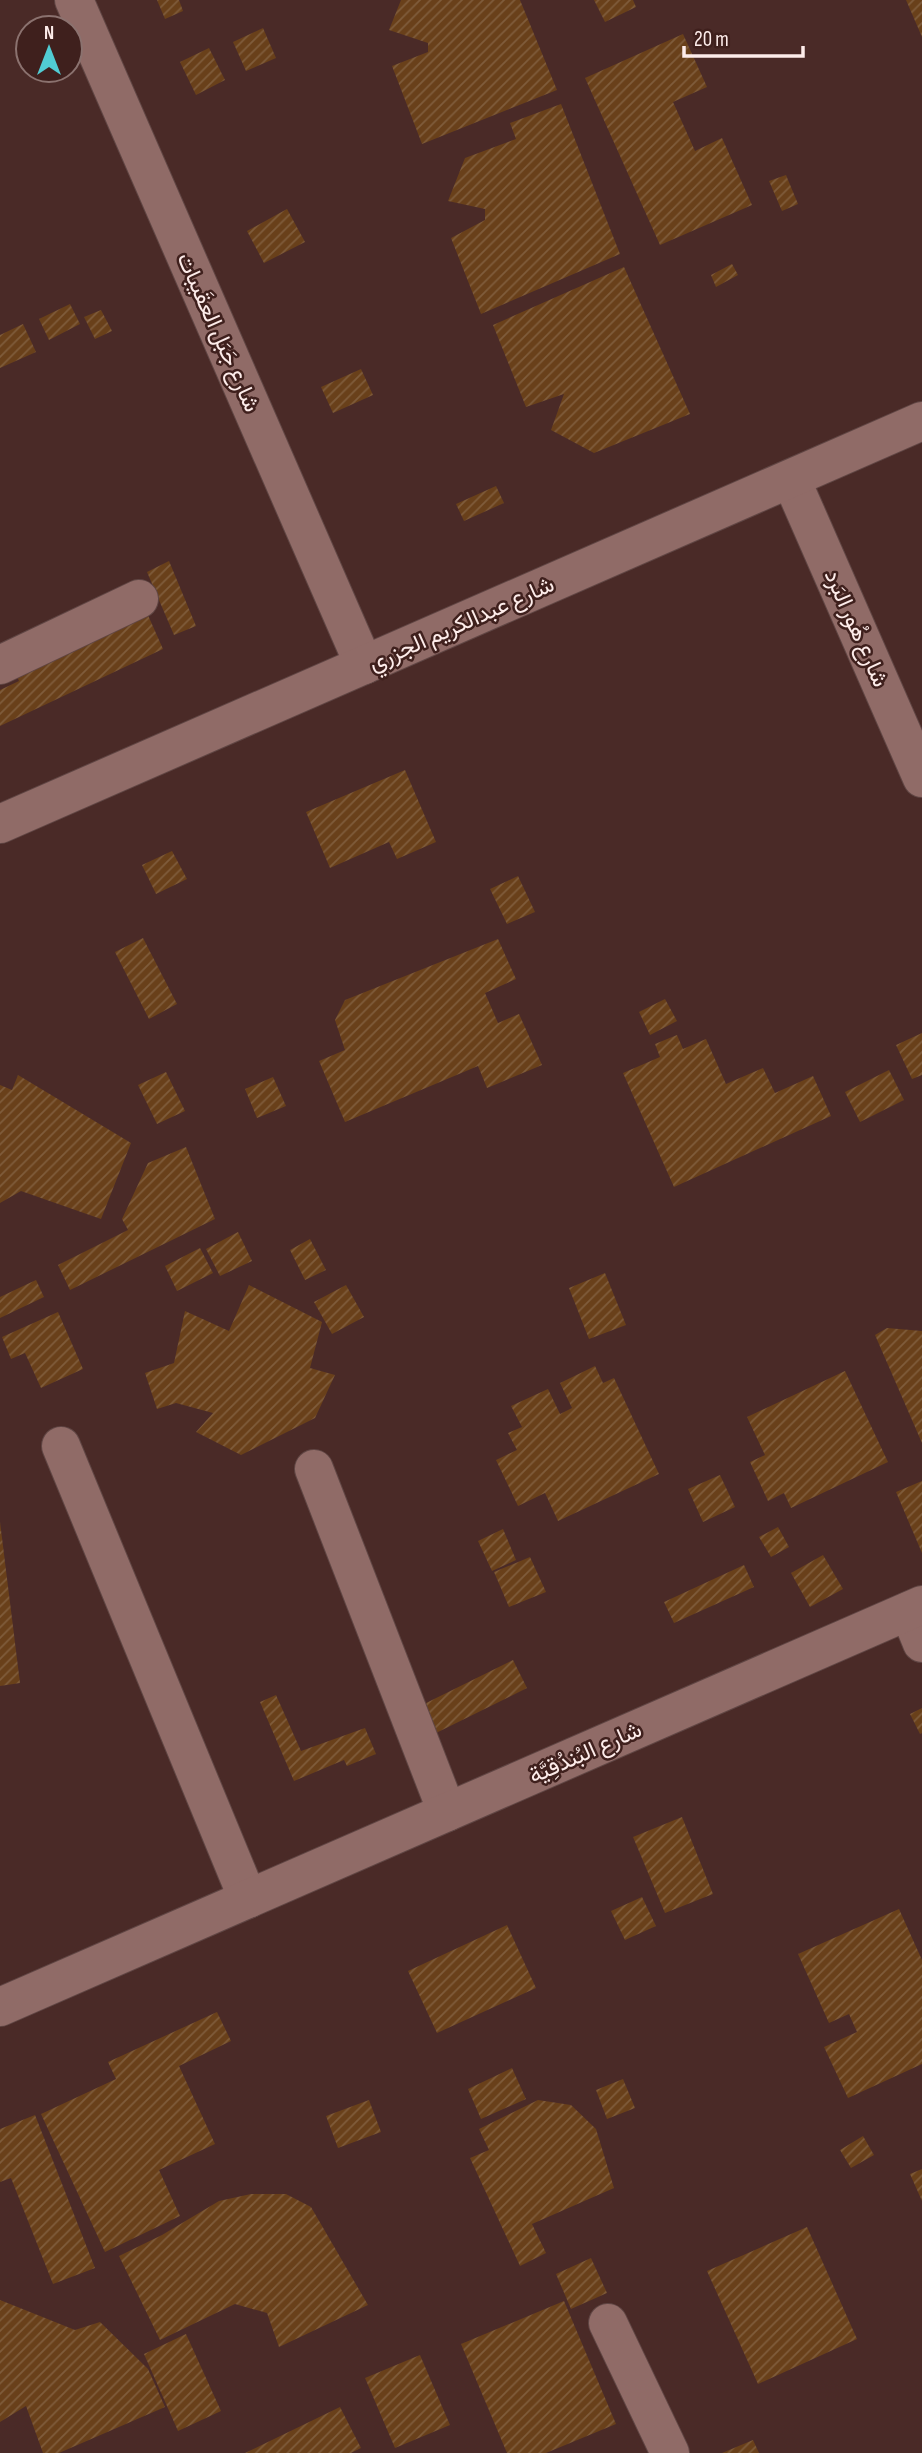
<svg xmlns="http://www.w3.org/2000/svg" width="922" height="2453" viewBox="0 0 922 2453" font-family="'Sofia Sans Condensed',Vazirmatn,sans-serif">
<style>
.building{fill:url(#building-hatch)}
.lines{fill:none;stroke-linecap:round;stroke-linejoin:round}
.minor-casing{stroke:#604644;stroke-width:40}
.minor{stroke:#906b67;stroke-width:38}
.labels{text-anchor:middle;stroke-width:5;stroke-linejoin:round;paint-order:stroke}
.street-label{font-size:23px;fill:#fdecea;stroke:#3f201d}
</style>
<defs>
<pattern id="building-hatch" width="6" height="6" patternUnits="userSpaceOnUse" patternTransform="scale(1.75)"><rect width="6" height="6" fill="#69401a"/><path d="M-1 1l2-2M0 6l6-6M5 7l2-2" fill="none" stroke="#7f5c3b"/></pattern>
</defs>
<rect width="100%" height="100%" fill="#4a2a27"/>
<!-- building -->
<g class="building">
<path d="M157 0H179L183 11 165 19Z"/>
<path d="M401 0H520L557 90 422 144 392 66 428 52V43L389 30Z"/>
<path d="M594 0H633L636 7 605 22Z"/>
<path d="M906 0H922V37Z"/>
<path d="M263 28 276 58 246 71 233 42Z"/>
<path d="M683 34 707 87 673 102 695 151 722 138 752 205 660 245 585 78Z"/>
<path d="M209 48 225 80 196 95 180 62Z"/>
<path d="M561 104 620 254 481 314 451 238 485 220V209L448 201 465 158 516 139 510 123Z"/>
<path d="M786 175 798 204 782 211 769 181Z"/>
<path d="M287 209 305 242 264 263 247 231Z"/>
<path d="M732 264 738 275 716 287 711 275Z"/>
<path d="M624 267 690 414 594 453 551 430 564 394 526 407 493 325Z"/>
<path d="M70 304 80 324 49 340 39 319Z"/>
<path d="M101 310 112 331 95 339 84 317Z"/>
<path d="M23 324 36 352 0 368V335Z"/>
<path d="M361 369 373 395 333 413 321 387Z"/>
<path d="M496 486 504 503 464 521 456 504Z"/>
<path d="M169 561 196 626 174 635 147 572Z"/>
<path d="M147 613 163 649 0 726V690L19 681 16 674Z"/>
<path d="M405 770 436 842 397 859 389 842 330 868 306 812Z"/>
<path d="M172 851 187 879 156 894 142 865Z"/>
<path d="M518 876 535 912 507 924 490 889Z"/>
<path d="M143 938 177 1004 149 1019 115 952Z"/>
<path d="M498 939 516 979 485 993 498 1023 519 1014 542 1065 487 1088 478 1066 345 1122 319 1061 345 1050 335 1020 345 1000Z"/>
<path d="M665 999 677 1021 650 1035 639 1012Z"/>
<path d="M922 1033V1075L912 1079 896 1045Z"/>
<path d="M677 1035 683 1049 706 1039 726 1084 763 1068 775 1093 813 1076 831 1116 674 1187 623 1073 660 1057 655 1044Z"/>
<path d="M889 1070 904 1100 860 1122 845 1092Z"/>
<path d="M166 1072 185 1111 157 1124 138 1085Z"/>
<path d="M18 1075 131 1143 101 1219 21 1191 0 1203V1085L12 1090Z"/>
<path d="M273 1077 286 1106 257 1118 245 1089Z"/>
<path d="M186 1147 215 1219 70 1290 58 1265 128 1230 122 1219 148 1163Z"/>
<path d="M238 1232 252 1261 220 1276 206 1249Z"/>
<path d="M310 1239 326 1270 305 1280 290 1250Z"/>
<path d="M200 1248 213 1273 177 1291 165 1266Z"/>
<path d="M605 1273 626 1325 589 1339 569 1288Z"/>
<path d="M36 1280 44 1297 0 1318V1297Z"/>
<path d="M249 1285 322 1322 310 1368 335 1375 315 1418 241 1455 196 1432 213 1413 176 1403 157 1409 145 1373 174 1363 185 1311 229 1331Z"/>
<path d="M346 1285 364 1317 332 1334 314 1302Z"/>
<path d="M58 1312 83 1369 41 1388 25 1353 11 1359 2 1337Z"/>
<path d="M887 1328 922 1331V1443L875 1335Z"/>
<path d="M595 1366 603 1383 614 1378 659 1474 558 1521 545 1493 518 1506 496 1460 517 1450 508 1433 522 1427 511 1406 548 1389 560 1414 572 1408 560 1383Z"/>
<path d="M845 1371 888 1462 791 1508 784 1493 768 1501 750 1462 765 1455 747 1417Z"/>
<path d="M720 1475 735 1507 703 1522 688 1489Z"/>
<path d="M922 1481V1553L896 1492Z"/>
<path d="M0 1522 20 1683 0 1686Z"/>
<path d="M778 1527 789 1547 771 1557 759 1537Z"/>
<path d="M503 1529 516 1560 492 1571 478 1541Z"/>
<path d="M823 1555 843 1589 810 1607 791 1573Z"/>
<path d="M530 1557 546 1592 509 1607 494 1572Z"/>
<path d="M744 1565 754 1587 674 1623 664 1602Z"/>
<path d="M513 1660 527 1688 434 1734 420 1706Z"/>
<path d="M276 1695 301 1751 365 1728 376 1754 347 1766 344 1760 294 1781 260 1702Z"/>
<path d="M922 1708V1733L920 1734 910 1714Z"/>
<path d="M682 1817 713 1894 665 1913 633 1837Z"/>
<path d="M642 1897 656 1926 625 1940 611 1911Z"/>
<path d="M899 1909 922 1960V2064L848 2098 824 2047 857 2032 849 2014 829 2023 798 1954Z"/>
<path d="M507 1925 536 1988 437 2033 408 1971Z"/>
<path d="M217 2012 231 2041 179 2066 215 2144 159 2170 180 2216 105 2252 41 2114 116 2079 108 2062Z"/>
<path d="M512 2068 526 2099 481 2119 468 2089Z"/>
<path d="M623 2079 635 2108 607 2119 596 2090Z"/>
<path d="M369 2100 381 2132 338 2148 326 2116Z"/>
<path d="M538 2100 571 2105 596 2129 614 2188 532 2224 546 2253 520 2266 470 2158 489 2150 479 2129Z"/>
<path d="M35 2115 95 2268 53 2284 11 2178 0 2182V2129Z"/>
<path d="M863 2136 874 2155 851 2168 840 2150Z"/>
<path d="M922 2169V2201L910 2174Z"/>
<path d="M251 2194H286L311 2207 368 2305 279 2347 267 2313 235 2304 160 2340 119 2256 162 2235 219 2201Z"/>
<path d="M807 2227 857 2339 758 2384 707 2271Z"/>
<path d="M591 2258 607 2293 571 2309 556 2274Z"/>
<path d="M0 2300 75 2330 100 2322 148 2369 165 2407 59 2453H43L26 2406 0 2422Z"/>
<path d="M564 2301 616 2424 546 2453H507L461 2344Z"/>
<path d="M186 2334 221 2411 178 2431 144 2354Z"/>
<path d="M420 2355 450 2425 395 2448 365 2378Z"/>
<path d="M340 2407 361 2448 351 2453H245Z"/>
<path d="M753 2440 759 2453H722Z"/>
</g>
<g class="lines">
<defs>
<g id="minor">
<path d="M74 0 364 665"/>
<path d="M791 479 922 778"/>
<path d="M0 665 139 599"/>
<path d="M0 824 922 421"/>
<path d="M61 1446 248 1899"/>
<path d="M314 1469 447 1812"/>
<path d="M909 1611 922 1643"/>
<path d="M0 2007 922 1605"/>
<path d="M608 2323 670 2453"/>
</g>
</defs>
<!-- minor casing -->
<use href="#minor" class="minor-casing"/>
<!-- minor -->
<use href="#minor" class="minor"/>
</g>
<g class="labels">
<!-- street labels -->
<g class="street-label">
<text transform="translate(219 332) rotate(66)" y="8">شارع جَبَل العقَيبات</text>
<text transform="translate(461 623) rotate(-24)" y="8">شارع عبدالكريم الجزري</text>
<text transform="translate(857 628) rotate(66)" y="8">شارع هُور البَرد</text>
<text transform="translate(585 1752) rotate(-24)" y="8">شارع البُندُقِيَّة</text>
</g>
</g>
<!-- north arrow -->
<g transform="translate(49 49)"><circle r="33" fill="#3f201d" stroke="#8b726f" stroke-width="2"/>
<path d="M0-5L12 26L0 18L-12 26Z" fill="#51ccd3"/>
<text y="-10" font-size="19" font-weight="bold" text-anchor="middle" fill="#fdecea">N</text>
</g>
<!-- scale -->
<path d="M684 46v10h119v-10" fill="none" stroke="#fdecea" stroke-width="3.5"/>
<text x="694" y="46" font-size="21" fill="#fdecea" stroke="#3f201d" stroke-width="5" paint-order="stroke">20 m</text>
</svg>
